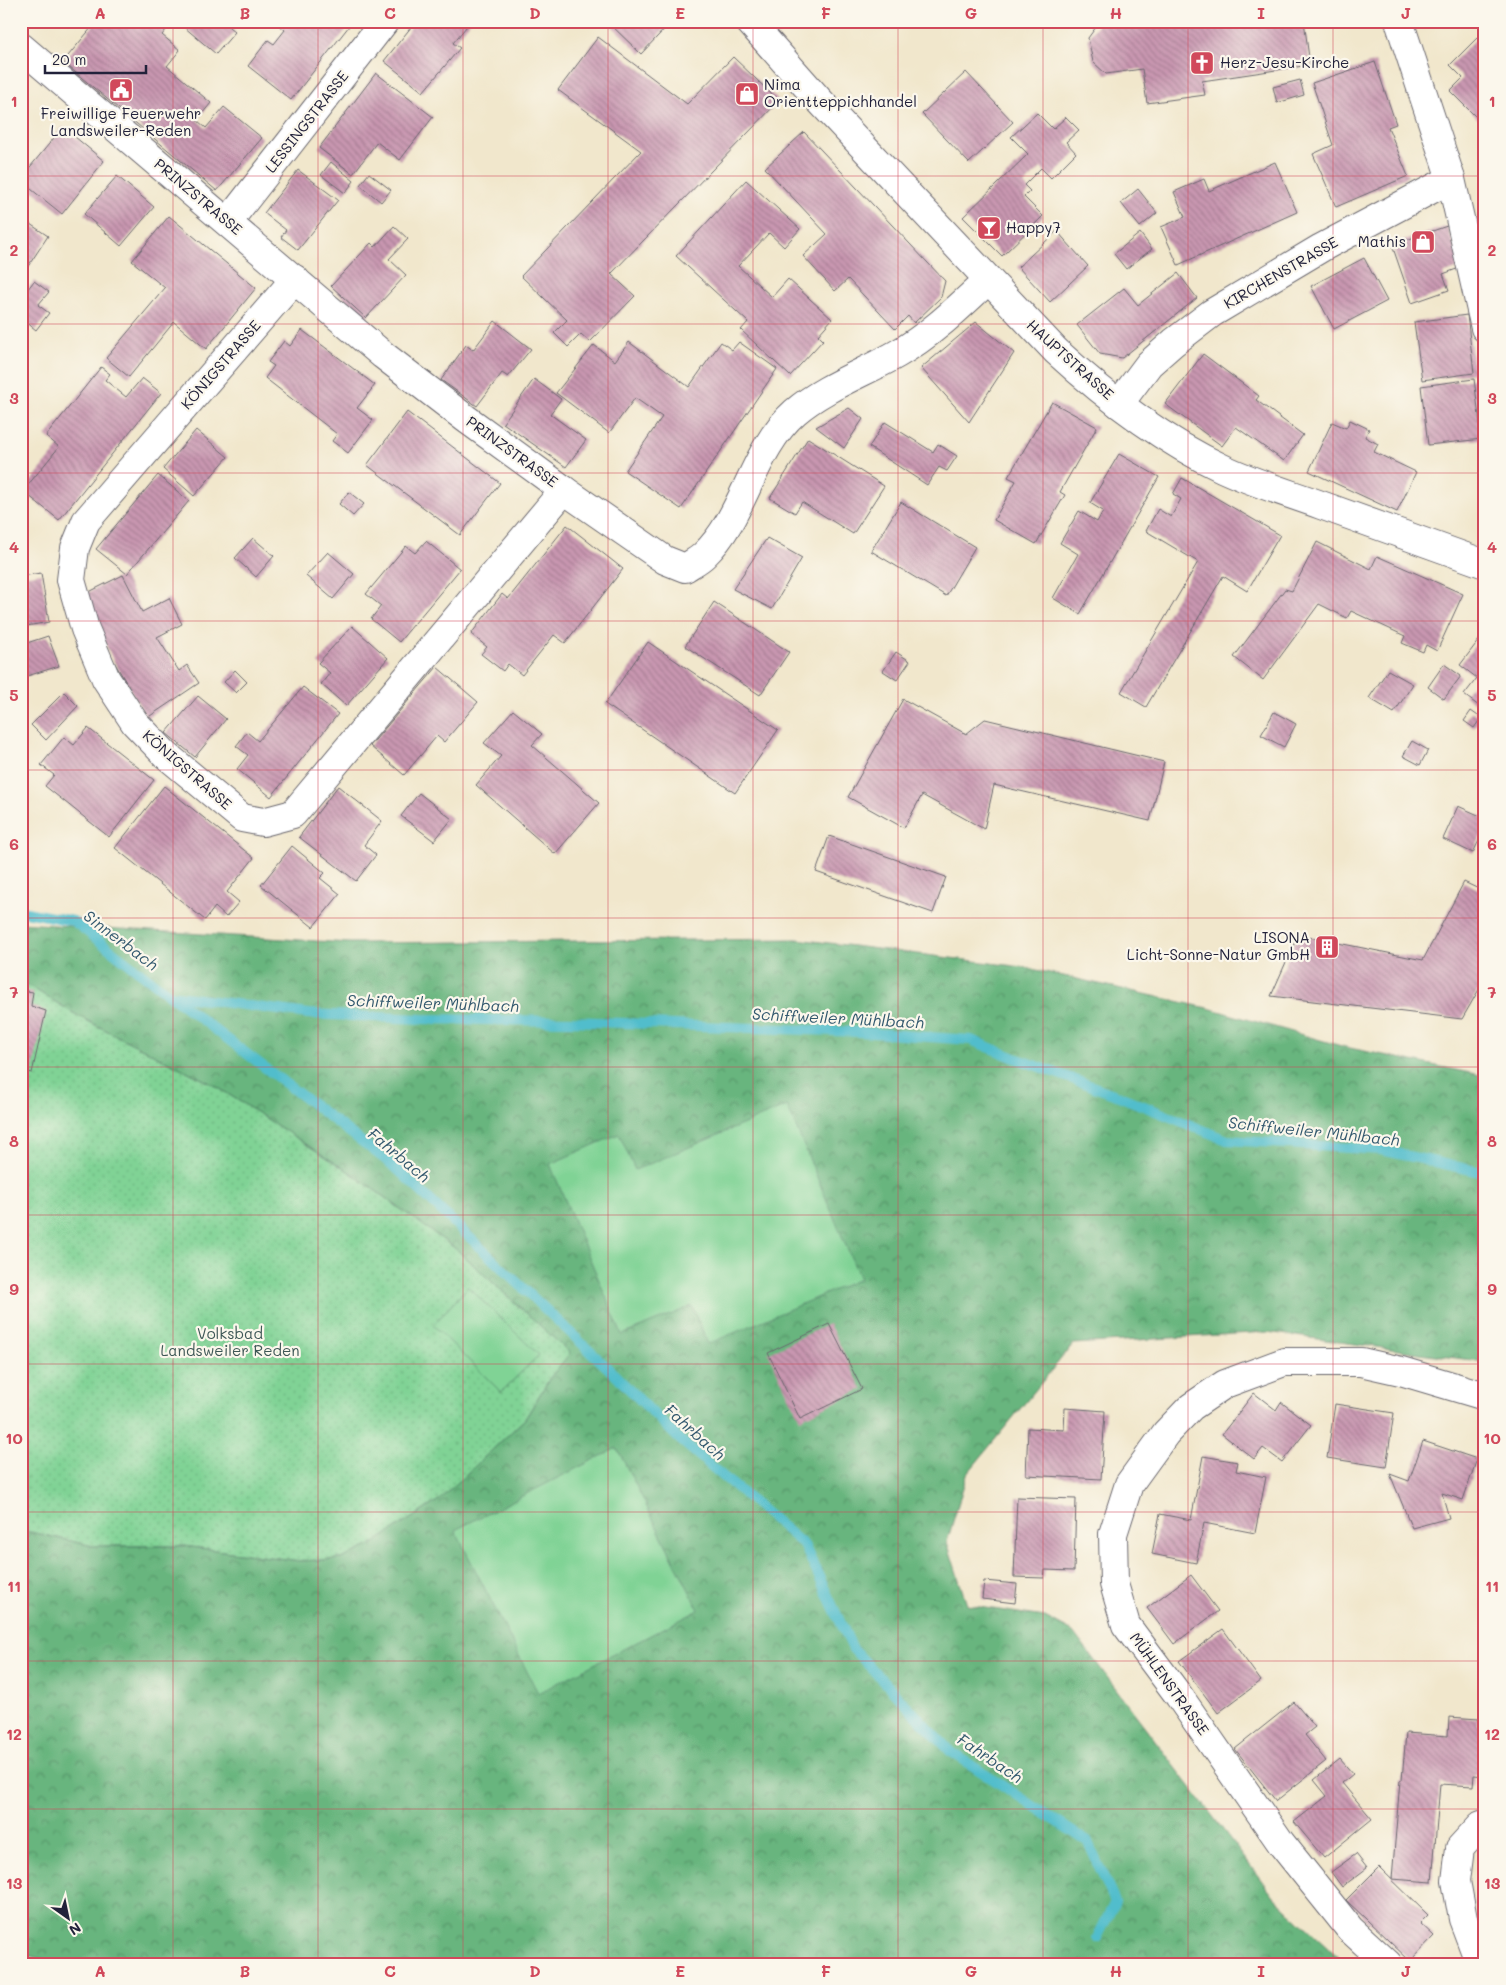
<svg xmlns="http://www.w3.org/2000/svg" width="1506" height="1985" viewBox="0 0 1506 1985" font-family="Mali,sans-serif">
<style>
.grass{fill:url(#grass-dots);stroke:#517a68}
.forest{fill:url(#forest-crowns);stroke:#456c5c}
.pitch{fill:#80d395;stroke:#517a68}
.lines{fill:none;stroke-linecap:round;stroke-linejoin:round}
.stream{stroke:#51bdcc;stroke-width:10}
.building{fill:url(#building-back-hatch)}
.minor-casing{stroke:#6a676e;stroke-width:30}
.tertiary-casing{stroke:#6a676e;stroke-width:30}
.minor{stroke:#fff;stroke-width:28}
.tertiary{stroke:#fff;stroke-width:28}
.grid{fill:none;stroke:#d1495b;stroke-width:1;stroke-opacity:0.55}
.labels{text-anchor:middle;stroke-width:4.5;stroke-linejoin:round;paint-order:stroke}
.poi-label{font-size:15px;fill:#22223b;stroke:#fbf7ec;text-anchor:start}
.street-label{font-size:15px;fill:#22223b;stroke:#fbf7ec}
.park-label{font-size:15px;fill:#3e5756;stroke:#fbf7ec}
.water-label{font-size:16px;font-style:italic;fill:#32586e;stroke:#fbf7ec}
.neatline{fill:none;stroke:#d1495b;stroke-width:2}
.grid-label{font-size:16px;text-anchor:middle;font-weight:bold;fill:#d1495b}
</style>
<defs>
<pattern id="grass-dots" width="8" height="8" patternUnits="userSpaceOnUse" patternTransform="scale(1.25)"><rect width="8" height="8" fill="#80d395"/><path d="M2 2h.1M6 6h.1" fill="none" stroke="#6eb581" stroke-width="1.8" stroke-linecap="round"/></pattern>
<pattern id="forest-crowns" width="20" height="18" patternUnits="userSpaceOnUse" patternTransform="scale(1.25)"><rect width="20" height="18" fill="#68b57e"/><path d="M2 6a3 3 0 1 1 6 0M12 15a3 3 0 1 1 6 0" fill="none" stroke="#559368"/></pattern>
<pattern id="building-back-hatch" width="6" height="6" patternUnits="userSpaceOnUse" patternTransform="scale(1.25)"><rect width="6" height="6" fill="#c997b1"/><path d="M-1 5l2 2M0 0l6 6M5-1l2 2" fill="none" stroke="#a37b91"/></pattern>
</defs>
<rect width="100%" height="100%" fill="#fbf7ec"/>
<filter id="ink" filterUnits="userSpaceOnUse"><feTurbulence type="fractalNoise" baseFrequency=".02" numOctaves="2"/><feDisplacementMap in="SourceGraphic" scale="10" xChannelSelector="R" yChannelSelector="G"/><feConvolveMatrix kernelMatrix="1 2 1 2 8 2 1 2 1" color-interpolation-filters="sRGB"/></filter>
<filter id="wash" filterUnits="userSpaceOnUse"><feTurbulence type="fractalNoise" baseFrequency=".0096" numOctaves="4" result="noise"/><feDisplacementMap in="SourceGraphic" scale="20" xChannelSelector="R" yChannelSelector="G"/><feGaussianBlur stdDeviation="1.12" result="paint"/><feColorMatrix in="noise" values="0 0 0 0 0 0 0 0 0 0 0 0 0 0 0 0 0 1.4 0 .05"/><feComposite in="paint" operator="in"/></filter>
<g filter="url(#wash)">
<rect width="100%" height="100%" fill="#f1e7cc"/>
<!-- grass -->
<path class="grass" d="M21 981 80 1017 214 1085 351 1173 456 1249 571 1353 550 1378 525 1419 439 1500 371 1545 341 1559 300 1561 184 1546H93L21 1530Z"/>
<!-- forest -->
<path class="forest" d="M21 923 350 943 797 939 1023 967 1208 1008 1345 1047 1485 1076V1364L1478 1361 1267 1332 1073 1344 967 1474 947 1542 967 1605 1045 1617 1073 1632 1274 1897 1346 1964H65L21 1954V1530L93 1546H184L300 1561 341 1559 371 1545 439 1500 525 1419 550 1378 570 1353 456 1249 351 1173 214 1085 80 1017 21 981Z"/>
<!-- pitch -->
<g class="pitch">
<path d="M787 1106 860 1279 708 1344 692 1306 622 1335 550 1164 619 1134 635 1170Z"/>
<path d="M468 1287 539 1355 501 1392 433 1325Z"/>
<path d="M617 1448 699 1610 538 1693 455 1530Z"/>
</g>
<g class="lines">
<!-- stream -->
<g class="stream">
<path d="M21 911 73 921 395 1167 611 1371 679 1439 804 1545 853 1649 950 1751 1088 1842 1115 1902 1097 1938"/>
<path d="M170 995 308 1014 421 1019 570 1021 859 1032 971 1040 1015 1058 1119 1096 1227 1140 1381 1150 1485 1173"/>
</g>
</g>
<g id="blocks">
<!-- building -->
<g class="building">
<path d="M97 21H173L162 35 180 50 167 66 211 103 197 120 206 128 224 107 262 138 217 191 63 62Z"/>
<path d="M177 21H222L235 32 216 54Z"/>
<path d="M275 21H353L291 100 248 66 268 40 274 44 285 30Z"/>
<path d="M416 21H471L453 43 460 48 423 92 384 61Z"/>
<path d="M607 21H672L641 54Z"/>
<path d="M1109 21H1304L1310 65 1202 81 1205 95 1147 103 1142 69 1106 74 1093 62 1088 38 1099 23Z"/>
<path d="M1482 33 1485 36V126L1450 91 1463 78 1450 65Z"/>
<path d="M598 37 687 104 733 57 779 101 611 274 635 296 590 342 581 334 568 347 554 333 567 320 521 276 641 151 558 90Z"/>
<path d="M1375 62 1396 124 1388 127 1408 176 1336 207 1313 154 1333 145 1312 83Z"/>
<path d="M966 72 1013 122 969 163 922 114Z"/>
<path d="M376 73 433 117 400 160 377 142 353 174 319 148Z"/>
<path d="M1300 80 1304 95 1277 103 1273 87Z"/>
<path d="M1037 113 1053 129 1066 117 1079 130 1066 142 1076 153 1051 178 1041 168 1024 185 1030 191 1024 197 1043 216 1002 256 963 217 1028 154 1011 137Z"/>
<path d="M63 127 104 161 62 214 21 181V178Z"/>
<path d="M804 132 945 281 941 297 914 323 908 316 895 329 848 279 835 291 803 256 827 234 765 168Z"/>
<path d="M331 162 354 181 345 193 321 175Z"/>
<path d="M1275 162 1297 212 1178 265 1161 227 1185 217 1174 192 1204 179 1209 191Z"/>
<path d="M298 170 338 200 298 250 281 237 286 230 264 213Z"/>
<path d="M369 173 391 190 381 202 360 185Z"/>
<path d="M117 176 154 207 121 246 84 214Z"/>
<path d="M746 180 800 229 784 247 769 233 738 266 772 297 788 279 832 319 818 335 823 340 790 376 741 330 748 322 676 256Z"/>
<path d="M1138 189 1157 213 1140 227 1121 203Z"/>
<path d="M169 216 256 288 206 349 174 322 129 377 106 358 165 288 132 261Z"/>
<path d="M21 218 48 236 21 277Z"/>
<path d="M394 226 408 239 389 259 406 275 366 318 331 286 371 243 375 247Z"/>
<path d="M1447 226 1462 267 1443 274 1449 290 1412 303 1392 245Z"/>
<path d="M1057 231 1088 266 1050 302 1018 267Z"/>
<path d="M1140 233 1152 249 1126 269 1114 254Z"/>
<path d="M1364 258 1387 301 1334 329 1311 286Z"/>
<path d="M1178 273 1197 298 1122 358 1100 354 1077 325 1124 288 1138 305Z"/>
<path d="M34 281 49 292 38 305 49 313 36 330 21 318V298Z"/>
<path d="M1467 315 1474 373 1422 380 1414 322Z"/>
<path d="M495 321 531 349 508 377 502 373 477 406 441 380 466 345 473 350Z"/>
<path d="M976 322 1014 353 969 422 921 368Z"/>
<path d="M302 330 375 385 357 408 373 420 348 453 332 441 337 434 265 378 274 366 268 362 284 341 290 346Z"/>
<path d="M629 342 689 387 721 342 732 350 739 342 777 369 681 509 625 471 662 417 635 398 609 433 556 393 594 345 615 361Z"/>
<path d="M1203 354 1259 396 1256 400 1303 435 1284 461 1236 427 1222 446 1165 404Z"/>
<path d="M101 367 110 374 105 380 126 397 142 378 161 393 59 520 23 491 59 447 46 436Z"/>
<path d="M534 379 561 399 550 414 586 440 566 467 503 423Z"/>
<path d="M1474 379 1482 439 1428 445 1421 386Z"/>
<path d="M1052 402 1097 427 1060 492 1065 495 1036 544 994 520 1016 481 1008 477Z"/>
<path d="M849 408 863 419 844 448 816 427Z"/>
<path d="M407 412 500 483 460 535 367 465Z"/>
<path d="M1350 420 1369 429 1365 437 1378 444 1374 452 1416 472 1397 512 1309 471 1332 422 1346 428Z"/>
<path d="M885 422 933 452 938 444 957 456 947 471 939 467 927 485 869 447Z"/>
<path d="M196 430 228 457 194 496 163 469Z"/>
<path d="M808 438 884 486 853 534 802 502 795 513 770 498Z"/>
<path d="M1119 454 1159 477 1080 614 1053 598 1078 554 1060 543 1079 511 1097 522 1103 511 1090 503Z"/>
<path d="M158 475 189 501 127 574 96 549Z"/>
<path d="M1182 478 1280 535 1247 591 1223 576 1146 707 1121 692 1198 562 1146 531 1158 509 1171 517 1181 499 1173 494Z"/>
<path d="M349 492 364 504 353 516 339 504Z"/>
<path d="M901 502 975 547 946 596 871 551Z"/>
<path d="M567 525 623 569 565 643 554 635 522 675 508 664 503 671 481 654 487 647 471 634 502 594 508 599Z"/>
<path d="M253 538 274 556 256 577 235 558Z"/>
<path d="M767 538 802 558 772 609 733 589Z"/>
<path d="M426 541 460 569 399 642 371 619 381 606 366 594 406 546 415 553Z"/>
<path d="M1317 542 1371 569 1377 556 1463 594 1437 651 1426 645 1423 652 1402 643 1405 636 1351 611 1347 618 1319 604 1263 680 1234 657 1285 589 1292 591Z"/>
<path d="M328 552 354 574 333 599 306 576Z"/>
<path d="M41 573 49 622 21 627V576Z"/>
<path d="M123 575 142 612 169 598 182 624 157 637 179 671 187 665 199 683 147 718 113 660 83 595Z"/>
<path d="M714 602 789 652 760 695 685 646Z"/>
<path d="M352 626 388 658 346 706 321 684 330 673 318 663Z"/>
<path d="M1485 632V698L1479 706 1464 695 1477 678 1460 665Z"/>
<path d="M48 636 59 666 24 677 21 670V645Z"/>
<path d="M648 642 778 730 735 793 605 704Z"/>
<path d="M896 652 910 661 897 680 883 671Z"/>
<path d="M1444 664 1461 676 1444 699 1428 687Z"/>
<path d="M437 667 478 702 444 742 437 736 404 775 370 746Z"/>
<path d="M235 670 247 682 236 693 224 682Z"/>
<path d="M1388 670 1413 684 1394 713 1369 698Z"/>
<path d="M303 687 338 714 271 797 237 769 248 755 236 746 247 732 258 741Z"/>
<path d="M64 692 78 706 46 740 31 725Z"/>
<path d="M198 696 226 719 195 757 166 733Z"/>
<path d="M903 699 966 734 985 719 1164 762 1150 821 994 785 984 829 922 795 904 828 848 797Z"/>
<path d="M513 710 542 734 532 745 599 803 555 854 476 785 501 756 484 743Z"/>
<path d="M1471 711 1481 718 1474 728 1464 721Z"/>
<path d="M1274 712 1296 724 1284 747 1261 735Z"/>
<path d="M88 728 154 780 109 837 45 786 54 775 41 765 64 737 74 745Z"/>
<path d="M1412 741 1428 750 1420 765 1403 756Z"/>
<path d="M164 786 254 858 227 892 239 902 226 917 215 907 205 920 115 848Z"/>
<path d="M338 786 382 821 364 845 376 855 356 881 299 837Z"/>
<path d="M419 793 452 819 434 841 401 816Z"/>
<path d="M1458 806 1485 818V828L1473 853 1443 839Z"/>
<path d="M829 836 946 877 933 913 816 872Z"/>
<path d="M292 846 325 873 320 878 340 894 313 927 261 885Z"/>
<path d="M1464 882 1485 892V979L1462 1019 1271 996 1298 935 1423 960Z"/>
<path d="M21 990 33 992 31 1006 46 1011 32 1073 21 1071Z"/>
<path d="M829 1324 862 1389 800 1419 768 1353Z"/>
<path d="M1254 1393 1276 1410 1281 1402 1311 1425 1282 1462 1263 1448 1254 1459 1222 1434Z"/>
<path d="M1335 1404 1394 1413 1386 1467 1327 1458Z"/>
<path d="M1065 1408 1105 1411 1101 1479 1026 1475 1028 1428 1064 1430Z"/>
<path d="M1423 1441 1477 1459 1463 1500 1442 1493 1449 1518 1412 1528 1390 1474 1409 1481Z"/>
<path d="M1203 1456 1238 1462 1236 1471 1266 1477 1255 1533 1204 1523 1196 1563 1152 1554 1160 1514 1191 1520Z"/>
<path d="M1017 1497 1076 1499 1074 1571 1045 1570 1044 1578 1014 1577Z"/>
<path d="M1191 1575 1218 1611 1174 1644 1147 1608Z"/>
<path d="M984 1581 1017 1584 1015 1603 982 1599Z"/>
<path d="M1223 1629 1261 1681 1218 1713 1179 1661Z"/>
<path d="M1294 1702 1315 1727 1305 1735 1326 1761 1276 1801 1235 1749Z"/>
<path d="M1449 1717 1479 1719 1478 1725 1485 1726V1776L1474 1775 1473 1786 1440 1784 1432 1882 1392 1879 1400 1780H1402L1406 1733 1448 1736Z"/>
<path d="M1340 1759 1353 1774 1342 1783 1372 1819 1324 1858 1294 1822 1327 1796 1314 1780Z"/>
<path d="M1356 1854 1367 1868 1342 1887 1331 1872Z"/>
<path d="M1379 1867 1428 1915 1420 1923 1434 1936 1410 1961 1346 1900Z"/>
</g>
</g>
</g>
<g filter="url(#ink)">
<use href="#blocks" fill-opacity="0" stroke="#6a676e" stroke-width="1"/>
<g class="lines">
<defs>
<g id="minor">
<path d="M1399 21 1451 179 1485 328"/>
<path d="M21 47 383 355 465 418 564 490 665 560 685 568C691 564 699 560 704 555 745 516 752 450 795 412 824 387 864 373 897 354 931 335 960 306 988 280"/>
<path d="M228 222 385 21"/>
<path d="M295 279 86 521 75 548 71 580 85 629 106 679 135 723 166 755 242 818 263 822 293 814 564 490"/>
<path d="M1119 404 1149 364 1174 342 1212 313 1321 248 1451 179"/>
<path d="M1388 1964 1350 1929 1281 1843 1179 1696 1126 1625 1114 1584 1113 1534 1129 1484 1166 1433 1191 1407 1225 1384 1284 1362H1361L1401 1371 1485 1396"/>
<path d="M1476 1964 1477 1956 1463 1919 1456 1881 1460 1848 1481 1825 1485 1824"/>
</g>
<path id="tertiary" d="M749 21 818 99 1056 351C1106 397 1160 439 1222 468 1254 483 1288 493 1321 505 1376 525 1430 544 1485 564"/>
</defs>
<!-- minor casing -->
<use href="#minor" class="minor-casing"/>
<!-- tertiary casing -->
<use href="#tertiary" class="tertiary-casing"/>
<!-- minor -->
<use href="#minor" class="minor"/>
<!-- tertiary -->
<use href="#tertiary" class="tertiary"/>
</g>
</g>
<!-- grid -->
<path class="grid" d="M173 21V1964M318 21V1964M463 21V1964M608 21V1964M753 21V1964M898 21V1964M1043 21V1964M1188 21V1964M1333 21V1964M21 176H1485M21 324H1485M21 473H1485M21 621H1485M21 770H1485M21 918H1485M21 1067H1485M21 1215H1485M21 1364H1485M21 1512H1485M21 1661H1485M21 1809H1485"/>
<!-- icons -->
<defs>
<symbol id="church-square" viewBox="-11 -11 22 22"><rect x="-9" y="-9" width="18" height="18" rx="4" fill="#d1495b" stroke="#fbf7ec"/><path d="M-1.2-6h2.4v3.5h3.3v2.4h-3.3V6h-2.4V-.1h-3.3v-2.4h3.3Z" fill="#fff"/></symbol>
<symbol id="civic-square" viewBox="-11 -11 22 22"><rect x="-9" y="-9" width="18" height="18" rx="4" fill="#d1495b" stroke="#fbf7ec"/><path d="M-.6-6.5H3V-4.5H.6V-3L4-1V1h2V6H-6V1h2V-1L-.6-3ZM-1.2 2.5V6h2.4V2.5Z" fill="#fff"/></symbol>
<symbol id="shop-square" viewBox="-11 -11 22 22"><rect x="-9" y="-9" width="18" height="18" rx="4" fill="#d1495b" stroke="#fbf7ec"/><path d="M-5-2.5h2.3a2.7 3.5 0 0 1 5.4 0H5L5.5 6h-11ZM-1.5-2.5h3a1.5 2.3 0 0 0-3 0Z" fill="#fff"/></symbol>
<symbol id="bar-square" viewBox="-11 -11 22 22"><rect x="-9" y="-9" width="18" height="18" rx="4" fill="#d1495b" stroke="#fbf7ec"/><path d="M-6-5H6L.8 .8V4.5H3.5V6h-7V4.5H-.8V.8Z" fill="#fff"/></symbol>
<symbol id="building-square" viewBox="-11 -11 22 22"><rect x="-9" y="-9" width="18" height="18" rx="4" fill="#d1495b" stroke="#fbf7ec"/><path d="M-4-6H4V6H1V3H-1V6H-4ZM-2.5-4.3h1.7v1.8h-1.7ZM.8-4.3h1.7v1.8H.8ZM-2.5-1h1.7V.8h-1.7ZM.8-1h1.7V.8H.8Z" fill="#fff"/></symbol>
</defs>
<g fill-rule="evenodd">
<use href="#church-square" x="1188" y="49" width="28" height="28"/>
<use href="#civic-square" x="107" y="76" width="28" height="28"/>
<use href="#shop-square" x="733" y="80" width="28" height="28"/>
<use href="#bar-square" x="975" y="214" width="28" height="28"/>
<use href="#shop-square" x="1409" y="228" width="28" height="28"/>
<use href="#building-square" x="1313" y="933" width="28" height="28"/>
</g>
<g class="labels">
<!-- poi labels -->
<g class="poi-label">
<text x="1220" y="68">Herz-Jesu-Kirche</text>
<text x="764" y="90">Nima<tspan x="764" dy="17">Orientteppichhandel</tspan></text>
<text x="121" y="119" text-anchor="middle">Freiwillige Feuerwehr<tspan x="121" dy="17">Landsweiler-Reden</tspan></text>
<text x="1006" y="233">Happy7</text>
<text x="1406" y="247" text-anchor="end">Mathis</text>
<text x="1310" y="943" text-anchor="end">LISONA<tspan x="1310" dy="17">Licht-Sonne-Natur GmbH</tspan></text>
</g>
<!-- street labels -->
<g class="street-label">
<text transform="translate(307 122) rotate(-52)" y="5">LESSINGSTRASSE</text>
<text transform="translate(198 197) rotate(40)" y="5">PRINZSTRASSE</text>
<text transform="translate(1281 273) rotate(-30)" y="5">KIRCHENSTRASSE</text>
<text transform="translate(1070 360) rotate(42)" y="5">HAUPTSTRASSE</text>
<text transform="translate(221 365) rotate(-49)" y="5">KÖNIGSTRASSE</text>
<text transform="translate(512 452) rotate(36)" y="5">PRINZSTRASSE</text>
<text transform="translate(187 770) rotate(41)" y="5">KÖNIGSTRASSE</text>
<text transform="translate(1169 1684) rotate(54)" y="5">MÜHLENSTRASSE</text>
</g>
<!-- park labels -->
<g class="park-label">
<text x="230" y="1339">Volksbad<tspan x="230" dy="17">Landsweiler Reden</tspan></text>
</g>
<!-- water labels -->
<g class="water-label">
<text transform="translate(121 940) rotate(37)" y="6">Sinnerbach</text>
<text transform="translate(433 1003) rotate(2)" y="6">Schiffweiler Mühlbach</text>
<text transform="translate(838 1018) rotate(3)" y="6">Schiffweiler Mühlbach</text>
<text transform="translate(1314 1131) rotate(6)" y="6">Schiffweiler Mühlbach</text>
<text transform="translate(399 1155) rotate(40)" y="6">Fahrbach</text>
<text transform="translate(695 1432) rotate(42)" y="6">Fahrbach</text>
<text transform="translate(990 1758) rotate(34)" y="6">Fahrbach</text>
</g>
</g>
<!-- margin -->
<rect width="1506" height="1985" fill="none" stroke="#fbf7ec" stroke-width="55"/>
<!-- north arrow -->
<g transform="translate(68 1918) rotate(147)" stroke="#fbf7ec" stroke-width="4" paint-order="stroke">
<path d="M0-4L9 19L0 12L-9 19Z" fill="#22223b"/>
<text y="-8" font-size="14" font-weight="bold" text-anchor="middle" fill="#22223b">N</text>
</g>
<!-- scale -->
<path d="M45 65v8h101v-8" fill="none" stroke="#22223b" stroke-width="2.5"/>
<text x="52" y="65" font-size="15" fill="#22223b" stroke="#fbf7ec" stroke-width="4" paint-order="stroke">20 m</text>
<rect x="28" y="28" width="1450" height="1930" class="neatline"/>
<g class="grid-label">
<text x="100" y="19">A</text>
<text x="245" y="19">B</text>
<text x="390" y="19">C</text>
<text x="535" y="19">D</text>
<text x="680" y="19">E</text>
<text x="826" y="19">F</text>
<text x="971" y="19">G</text>
<text x="1116" y="19">H</text>
<text x="1261" y="19">I</text>
<text x="1406" y="19">J</text>
<text x="14" y="107">1</text>
<text x="1492" y="107">1</text>
<text x="14" y="256">2</text>
<text x="1492" y="256">2</text>
<text x="14" y="404">3</text>
<text x="1492" y="404">3</text>
<text x="14" y="553">4</text>
<text x="1492" y="553">4</text>
<text x="14" y="701">5</text>
<text x="1492" y="701">5</text>
<text x="14" y="850">6</text>
<text x="1492" y="850">6</text>
<text x="14" y="998">7</text>
<text x="1492" y="998">7</text>
<text x="14" y="1147">8</text>
<text x="1492" y="1147">8</text>
<text x="14" y="1295">9</text>
<text x="1492" y="1295">9</text>
<text x="14" y="1444">10</text>
<text x="1492" y="1444">10</text>
<text x="14" y="1592">11</text>
<text x="1492" y="1592">11</text>
<text x="14" y="1740">12</text>
<text x="1492" y="1740">12</text>
<text x="14" y="1889">13</text>
<text x="1492" y="1889">13</text>
<text x="100" y="1977">A</text>
<text x="245" y="1977">B</text>
<text x="390" y="1977">C</text>
<text x="535" y="1977">D</text>
<text x="680" y="1977">E</text>
<text x="826" y="1977">F</text>
<text x="971" y="1977">G</text>
<text x="1116" y="1977">H</text>
<text x="1261" y="1977">I</text>
<text x="1406" y="1977">J</text>
</g>
</svg>
